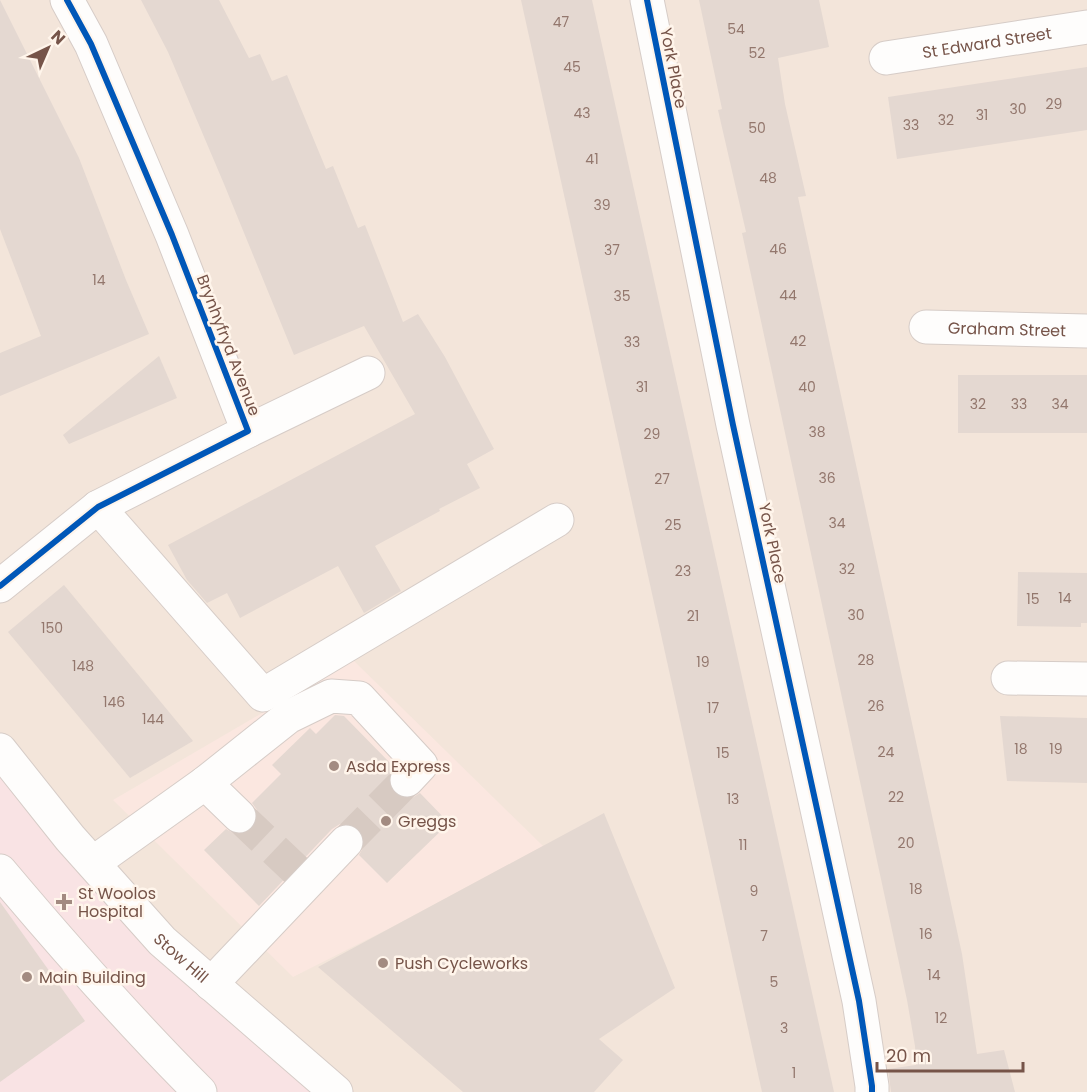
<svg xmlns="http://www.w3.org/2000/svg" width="1087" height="1092" viewBox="0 0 1087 1092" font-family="Poppins,sans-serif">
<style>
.residential{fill:#f3e5da}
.commercial{fill:#fbe7e0}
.medical{fill:#f9e3e4}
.building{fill:#e4d8d1}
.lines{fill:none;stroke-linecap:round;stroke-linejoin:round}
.minor-tunnel{stroke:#d7cac2;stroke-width:33;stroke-dasharray:33 16;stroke-linecap:butt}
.minor-casing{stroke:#d6ccc7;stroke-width:35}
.minor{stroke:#fefdfc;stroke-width:33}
.cycleway-casing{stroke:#fff5eb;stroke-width:10}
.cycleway{stroke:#0057b8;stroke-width:6}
.poi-dot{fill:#a38b81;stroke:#fff5eb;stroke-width:2}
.labels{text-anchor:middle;stroke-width:5;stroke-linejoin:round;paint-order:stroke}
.number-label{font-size:14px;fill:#93776d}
.street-label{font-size:16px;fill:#765449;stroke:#fff5eb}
.poi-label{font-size:16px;fill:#765449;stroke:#fff5eb;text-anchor:start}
</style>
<rect width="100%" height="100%" fill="#f7f1ea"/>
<!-- residential -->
<path class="residential" d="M0 0H1087V1092H336L255 1023 0 750Z"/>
<!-- commercial -->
<path class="commercial" d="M353 660 543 846 392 927 293 977 113 800Z"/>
<!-- medical -->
<path class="medical" d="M0 750 70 838 336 1092H0Z"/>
<!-- building -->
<g class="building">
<path d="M0 0 79 158 126 280 149 334 0 396V353L41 336 0 229Z"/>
<path d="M141 0H219L249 58 260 54 272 81 287 75 326 169 333 166 358 228 365 225 403 322 418 314 445 357 494 449 467 464 480 488 439 509 440 511 375 546 401 591 364 613 338 566 240 618 227 593 207 603 187 580 168 545 415 414 364 326 294 355 224 184 168 52Z"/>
<path d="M521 0H592L834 1092H762Z"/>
<path d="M699 0H819L829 47 778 58 785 104 806 196 798 197 962 954 977 1054 1004 1050 1015 1092H891L888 1069 916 1065 915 1046 907 1000 742 233 746 232 718 110 722 109Z"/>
<path d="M1087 67V130L897 159 888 97Z"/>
<path d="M159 356 177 398 69 444 63 435Z"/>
<rect x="958" y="375" width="129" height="58"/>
<path d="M1018 572 1087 573V623H1081V627L1017 626Z"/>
<path d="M64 585 193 741 130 778 8 632Z"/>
<path d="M335 715 344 716 394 767 389 775V785L395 794 403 798H412L420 793 449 823 387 883 359 855 364 846V837L359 829 351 824H340L332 829 259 906 204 850 226 829 235 834H245L252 829 257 820V810L252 803 281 774 272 765 310 728 316 734Z"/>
<path d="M1000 716 1087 718V783L1007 781Z"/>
<path d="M604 813 675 988 599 1039 623 1060 594 1092H463L318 967Z"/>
<path d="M0 902 85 1021 0 1082Z"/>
</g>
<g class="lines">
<!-- minor-tunnel -->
<g class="minor-tunnel">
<path d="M239 816 297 871"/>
<path d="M346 842 407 780"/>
</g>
<defs>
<g id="minor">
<path d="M647 0 733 425 859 1001 872 1086V1092"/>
<path id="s1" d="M886 58 1087 27"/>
<path id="s2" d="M926 327 1087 331"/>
<path d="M248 431 368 373"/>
<path d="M98 507 263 695 557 520"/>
<path d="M0 586 98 507 248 431 172 235 91 44 67 0"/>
<path d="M1008 678 1087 679"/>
<path id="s3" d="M0 750 70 838 162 941 336 1092"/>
<path d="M205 783 239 816"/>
<path d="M93 863 205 783 288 717 331 696 359 698 421 765 407 780"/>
<path d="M0 871C64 947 130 1022 200 1092"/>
<path d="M211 984 346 842"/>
</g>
</defs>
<!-- minor casing -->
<use href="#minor" class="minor-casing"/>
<!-- minor -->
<use href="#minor" class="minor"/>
<defs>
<g id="cycleway">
<path d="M647 0 733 425 859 1001 872 1086V1092"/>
<path d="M0 586 98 507 248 431 172 235 91 44 67 0"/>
</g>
</defs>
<!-- cycleway casing -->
<use href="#cycleway" class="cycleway-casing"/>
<!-- cycleway -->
<use href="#cycleway" class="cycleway"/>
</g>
<!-- markers -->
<g class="poi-dot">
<circle cx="334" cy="766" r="6"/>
<circle cx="386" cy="821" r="6"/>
<path d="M61 893h6v6h6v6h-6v6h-6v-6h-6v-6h6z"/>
<circle cx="383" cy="963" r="6"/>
<circle cx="27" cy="977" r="6"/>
</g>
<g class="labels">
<!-- number labels -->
<g class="number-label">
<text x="561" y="27">47</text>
<text x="736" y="34">54</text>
<text x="757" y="58">52</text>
<text x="572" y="72">45</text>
<text x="1054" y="109">29</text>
<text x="1018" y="114">30</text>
<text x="582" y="118">43</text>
<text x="982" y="120">31</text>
<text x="946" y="125">32</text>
<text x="911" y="130">33</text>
<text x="757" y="133">50</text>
<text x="592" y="164">41</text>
<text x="768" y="183">48</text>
<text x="602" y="210">39</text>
<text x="778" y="254">46</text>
<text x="612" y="255">37</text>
<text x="99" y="285">14</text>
<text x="788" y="300">44</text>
<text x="622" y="301">35</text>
<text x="798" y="346">42</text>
<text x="632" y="347">33</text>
<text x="642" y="392">31</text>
<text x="807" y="392">40</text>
<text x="978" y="409">32</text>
<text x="1019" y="409">33</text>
<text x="1060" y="409">34</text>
<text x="817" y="437">38</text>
<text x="652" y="439">29</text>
<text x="827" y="483">36</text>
<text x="662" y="484">27</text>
<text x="837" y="528">34</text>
<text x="673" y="530">25</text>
<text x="847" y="574">32</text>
<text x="683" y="576">23</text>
<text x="1065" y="603">14</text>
<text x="1033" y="604">15</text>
<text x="856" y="620">30</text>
<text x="693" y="621">21</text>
<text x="52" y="633">150</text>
<text x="866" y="665">28</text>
<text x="703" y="667">19</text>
<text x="83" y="671">148</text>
<text x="114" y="707">146</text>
<text x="876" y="711">26</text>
<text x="713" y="713">17</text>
<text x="153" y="724">144</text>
<text x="1021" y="754">18</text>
<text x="1056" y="754">19</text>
<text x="886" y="757">24</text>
<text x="723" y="758">15</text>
<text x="896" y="802">22</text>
<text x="733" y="804">13</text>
<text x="906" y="848">20</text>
<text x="743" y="850">11</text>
<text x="916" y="894">18</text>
<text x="754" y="896">9</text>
<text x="926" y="939">16</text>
<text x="764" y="941">7</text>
<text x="934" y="980">14</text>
<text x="774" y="987">5</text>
<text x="941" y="1023">12</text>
<text x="784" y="1033">3</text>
<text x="794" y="1078">1</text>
</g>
<!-- street labels -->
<g class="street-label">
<text dy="6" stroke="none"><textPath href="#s1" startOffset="102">St Edward Street</textPath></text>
<text transform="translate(674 68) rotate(79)" y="6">York Place</text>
<text dy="6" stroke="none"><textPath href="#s2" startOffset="81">Graham Street</textPath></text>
<text transform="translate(229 345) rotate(69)" y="6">Brynhyfryd Avenue</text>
<text transform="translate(773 543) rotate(78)" y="6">York Place</text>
<text dy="6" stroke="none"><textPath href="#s3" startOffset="276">Stow Hill</textPath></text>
</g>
<!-- poi labels -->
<g class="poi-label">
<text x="346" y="772">Asda Express</text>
<text x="398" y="827">Greggs</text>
<text x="78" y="899">St Woolos<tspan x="78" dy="18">Hospital</tspan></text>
<text x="395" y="969">Push Cycleworks</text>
<text x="39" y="983">Main Building</text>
</g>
</g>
<!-- north arrow -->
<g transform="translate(48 48) rotate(44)" stroke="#fff5eb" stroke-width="4.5" paint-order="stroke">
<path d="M0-4.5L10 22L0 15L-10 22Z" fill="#765449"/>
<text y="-9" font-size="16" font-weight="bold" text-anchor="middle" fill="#765449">N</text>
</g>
<!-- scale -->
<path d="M877 1062v9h146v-9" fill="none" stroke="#765449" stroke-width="3"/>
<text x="886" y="1062" font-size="18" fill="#765449" stroke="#fff5eb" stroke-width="4.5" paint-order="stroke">20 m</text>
</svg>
